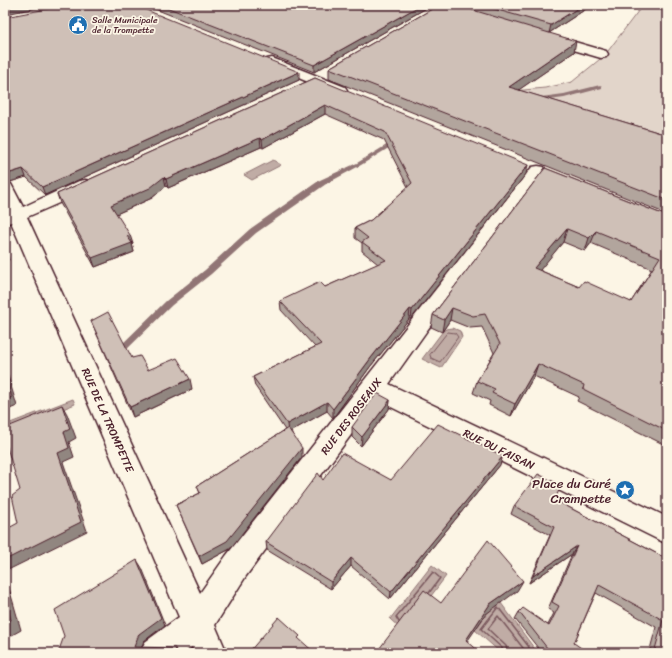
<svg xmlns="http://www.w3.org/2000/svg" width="672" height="658" viewBox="0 0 672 658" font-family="Sriracha,sans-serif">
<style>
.green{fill:#e2d5ca;stroke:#967a7a}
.water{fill:#c0aca5;stroke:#917474}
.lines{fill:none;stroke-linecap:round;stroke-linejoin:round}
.shore-far1{stroke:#79575c;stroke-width:1}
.shore{stroke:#79575c;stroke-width:1.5}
.stream{fill:#917474;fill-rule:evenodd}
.street-casing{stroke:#4a1f2b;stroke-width:3}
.street{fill:#fcf5e5;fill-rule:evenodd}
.wall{fill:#b2a59d;stroke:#4a1f2b;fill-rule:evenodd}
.shaded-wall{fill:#918680;stroke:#4a1f2b}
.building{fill:#cfc0b7;stroke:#4a1f2b;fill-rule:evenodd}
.labels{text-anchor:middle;stroke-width:3.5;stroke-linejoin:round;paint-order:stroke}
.far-poi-label{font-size:9px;fill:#4a1f2b;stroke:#fcf5e5;text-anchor:start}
.street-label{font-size:11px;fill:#4a1f2b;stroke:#fcf5e5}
.near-poi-label{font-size:13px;fill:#4a1f2b;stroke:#fcf5e5;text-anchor:end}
</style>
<rect width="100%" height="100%" fill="#fcf5e5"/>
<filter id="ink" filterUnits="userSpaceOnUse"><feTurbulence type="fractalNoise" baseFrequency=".025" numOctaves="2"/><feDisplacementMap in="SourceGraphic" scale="8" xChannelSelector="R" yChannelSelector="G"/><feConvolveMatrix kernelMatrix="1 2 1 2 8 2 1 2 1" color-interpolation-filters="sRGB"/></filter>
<g filter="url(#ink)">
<!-- green -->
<path class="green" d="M633 5H667V147L513 91 545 88 572 82 605 55 642 6Z"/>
<!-- water -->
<g class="water">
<path d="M273 160 281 165 252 180 244 175Z"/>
<path d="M453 328 460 331 462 337 441 368 422 359 443 331 446 329Z"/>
<path d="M73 399 75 404 5 433V425Z"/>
<path d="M432 565 446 576 404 632 390 619Z"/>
<path d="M498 599 534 648 531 653H501L475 630Z"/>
</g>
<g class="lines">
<!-- shore-far1 -->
<path class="shore-far1" d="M448 332 455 333 458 337 440 362 431 358 430 355Z"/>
<!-- shore -->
<g class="shore">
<path d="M399 622 396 617 433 572 440 578 429 593"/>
<path d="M503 653 502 648 481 629 498 607 529 647 528 653"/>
<path d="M508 653 506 646 488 629 498 616 523 648V653"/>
</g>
<!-- stream -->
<g class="stream">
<path d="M600 85 602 86V88L564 98 534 102 531 100 534 98 564 94Z"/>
<path d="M398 138 401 140 400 141 361 165 326 184 256 233 211 274 172 305 120 356H114L112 354 114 352 166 301 205 270 250 229 320 180 357 163Z"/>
</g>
<defs>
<g id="street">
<path d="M547 34 606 51 608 54 606 57 601 58 543 41 541 38 543 35Z"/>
<path d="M272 58 345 87 347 90 345 93H335L267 65 265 62 267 59Z"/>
<path d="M538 166 544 167 546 171 428 329 389 384 667 517V544L377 400 246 576 215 625 227 653H195L192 647 183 653H140L145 642 179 617 11 222 5 224V183L11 184 23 207 79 181 85 180 91 181 94 185 91 189 27 217 200 593 226 556 532 167Z"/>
</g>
</defs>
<!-- street casing -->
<use href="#street" class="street-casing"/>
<!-- street -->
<use href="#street" class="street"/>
</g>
<!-- wall -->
<g class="wall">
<path d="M145 5H430V6L314 72Z"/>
<path d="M439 5H592L549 33 574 52 518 90 667 135V214L329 79V68Z"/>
<path d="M5 17 299 80 45 195 26 177 10 182H5Z"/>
<path d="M315 78 526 174 411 319H409L370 367 333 418 327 411 291 431 302 457 230 549 202 564 176 505 200 493 197 486 285 430 255 386 253 377 315 347 281 310 280 301 325 287 378 264 362 251V243L355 238V228L371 220 408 187 384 140 325 114 263 148 261 147 168 188 166 186 152 198 116 214 133 244H132L134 252 95 267 60 203 57 194Z"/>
<path d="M545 168 667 216V446L577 401 579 397 534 376 511 416 489 405 490 401 473 393 477 381 494 353 482 327 470 328 450 320 442 332 431 327 433 315ZM563 242 585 251 591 243 652 269 631 302 579 287 539 270Z"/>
<path d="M91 321 132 358 148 370 192 389 133 417Z"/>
<path d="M390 400 389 409 361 446 352 437V427Z"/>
<path d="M500 465 390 599 351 566 331 589 267 550 266 542 323 480H391Z"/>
<path d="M555 500 667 559V653H649L656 627 596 593 574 643 582 653H542L515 619 519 612 548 625 554 613 548 609 572 554 529 583 550 535 511 514 514 506Z"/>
</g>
<!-- shaded-wall -->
<g class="shaded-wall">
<path d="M12 5H54L5 14V6Z"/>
<path d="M421 5H430V6L314 72V65Z"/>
<path d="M583 5H592L549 33 551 25Z"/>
<path d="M576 41 574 52 507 98 509 87Z"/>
<path d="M299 72V80L45 195 42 187Z"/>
<path d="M325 105V114L263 148 262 140Z"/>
<path d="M260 138 261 147 168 188 166 179Z"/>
<path d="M528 165 526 174 411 319 412 310Z"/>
<path d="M23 169 26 177 10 182 7 174Z"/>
<path d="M164 177 166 186 152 198 114 215 111 205Z"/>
<path d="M567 229 563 242 531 281 534 268Z"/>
<path d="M596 231 591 243 585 251 589 238Z"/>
<path d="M130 235 133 244H132L134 252 95 267 92 258 127 236Z"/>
<path d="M5 249 9 260 5 262Z"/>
<path d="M452 308 450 320 442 332 444 320Z"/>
<path d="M410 309 409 319 370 367 333 418V409L371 358Z"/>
<path d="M538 364 534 376 511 416 515 404Z"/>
<path d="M5 366 17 406 5 411Z"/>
<path d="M190 379 192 389 133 417 130 407Z"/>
<path d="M390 400 389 409 361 446 362 437Z"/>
<path d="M327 402V411L288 433 287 424Z"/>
<path d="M62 405 67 414 76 438 69 442 74 457 63 462 87 531 10 569 5 563V560L58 453 64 432Z"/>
<path d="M302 448V457L230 549 202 564 199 556Z"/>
<path d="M503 456 500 465 390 599 391 592Z"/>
<path d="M577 546 572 554 529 583 533 576Z"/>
<path d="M351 558V566L331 589V582Z"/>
<path d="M137 560 142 568 165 625 144 641 139 653 134 647Z"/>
<path d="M5 580 7 581 21 630 5 639Z"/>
<path d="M523 581 517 591 486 614 462 649 466 640 490 604Z"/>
</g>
<!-- building -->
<g class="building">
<path d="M68 5H134L299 72 42 187 23 169 7 174H5V17Z"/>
<path d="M161 5H421L314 65Z"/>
<path d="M439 5H456L576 41 509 87 667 135V200L329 68Z"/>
<path d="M480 5H583L551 25Z"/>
<path d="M315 78 528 165 412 310 410 309 371 358 333 409 327 402 287 424 253 377 321 344 280 301 320 282 325 287 386 260 362 242 368 238 355 228 371 220 412 183 385 132 325 105 262 140 260 138 166 179 164 177 150 188 111 205 130 235 127 236 132 243 92 258 57 194Z"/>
<path d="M545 168 667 216V431L583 389 584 385 538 364 515 404 492 393 495 389 477 381 500 344 485 314 473 316 452 308 444 320 433 315ZM567 229 589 238 596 231 660 257 631 302 584 281 579 287 534 268Z"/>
<path d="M108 312 132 358 140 356 148 370 177 358 190 379 130 407 91 321Z"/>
<path d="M5 375 12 397 5 400Z"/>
<path d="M377 393 390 400 362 437 352 427Z"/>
<path d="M62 405 70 429 64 432 69 448 58 453 81 522 5 560V530L18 523 12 496 20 490 5 441V428Z"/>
<path d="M438 424 503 456 391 592 351 558 331 582 266 542 318 473 323 480 342 453 391 480Z"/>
<path d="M288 428 302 448 227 541 199 556 176 505 200 493 197 486Z"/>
<path d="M538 474 561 485 555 500 667 559V653H654L663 620 599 585 574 643 584 650 582 653H551L519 612 523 608 549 626 559 606 552 602 577 546 533 576 554 527 514 506Z"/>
<path d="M488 540 523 581 490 604 466 640 481 653H376L424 590 441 603Z"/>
<path d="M137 560 161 618 139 634 134 647 175 648 177 653H58L64 636 55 610Z"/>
<path d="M5 599 11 620 5 624Z"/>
<path d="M279 617 300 636 298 638 315 653H249V652Z"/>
</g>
</g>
<!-- icons -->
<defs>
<symbol id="civic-disc" viewBox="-11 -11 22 22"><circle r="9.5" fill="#1f6fb2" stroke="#fcf5e5"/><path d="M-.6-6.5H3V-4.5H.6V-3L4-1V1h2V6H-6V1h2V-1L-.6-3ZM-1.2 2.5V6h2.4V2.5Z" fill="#fff"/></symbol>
<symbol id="sight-disc" viewBox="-11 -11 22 22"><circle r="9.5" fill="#1f6fb2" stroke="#fcf5e5"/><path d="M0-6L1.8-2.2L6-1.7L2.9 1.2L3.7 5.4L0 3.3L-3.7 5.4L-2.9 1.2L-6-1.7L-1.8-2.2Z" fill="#fff"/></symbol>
</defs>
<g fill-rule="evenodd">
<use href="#civic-disc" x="67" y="14" width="22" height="22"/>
<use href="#sight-disc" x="614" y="479" width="22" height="22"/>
</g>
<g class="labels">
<!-- far-poi labels -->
<g class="far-poi-label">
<text x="92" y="23">Salle Municipale<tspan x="92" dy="10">de la Trompette</tspan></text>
</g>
<!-- street labels -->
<g class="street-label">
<text transform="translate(351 416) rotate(-53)" y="4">RUE DES ROSEAUX</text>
<text transform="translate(108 420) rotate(66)" y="4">RUE DE LA TROMPETTE</text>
<text transform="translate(499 449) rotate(26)" y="4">RUE DU FAISAN</text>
</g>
<!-- near-poi labels -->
<g class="near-poi-label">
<text x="611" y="488">Place du Curé<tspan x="611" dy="15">Crampette</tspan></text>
</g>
</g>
<!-- margin -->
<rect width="672" height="658" fill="none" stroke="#fcf5e5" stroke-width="20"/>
<rect x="10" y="10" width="652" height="638" fill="none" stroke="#4a1f2b" stroke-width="1.5" filter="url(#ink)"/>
</svg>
